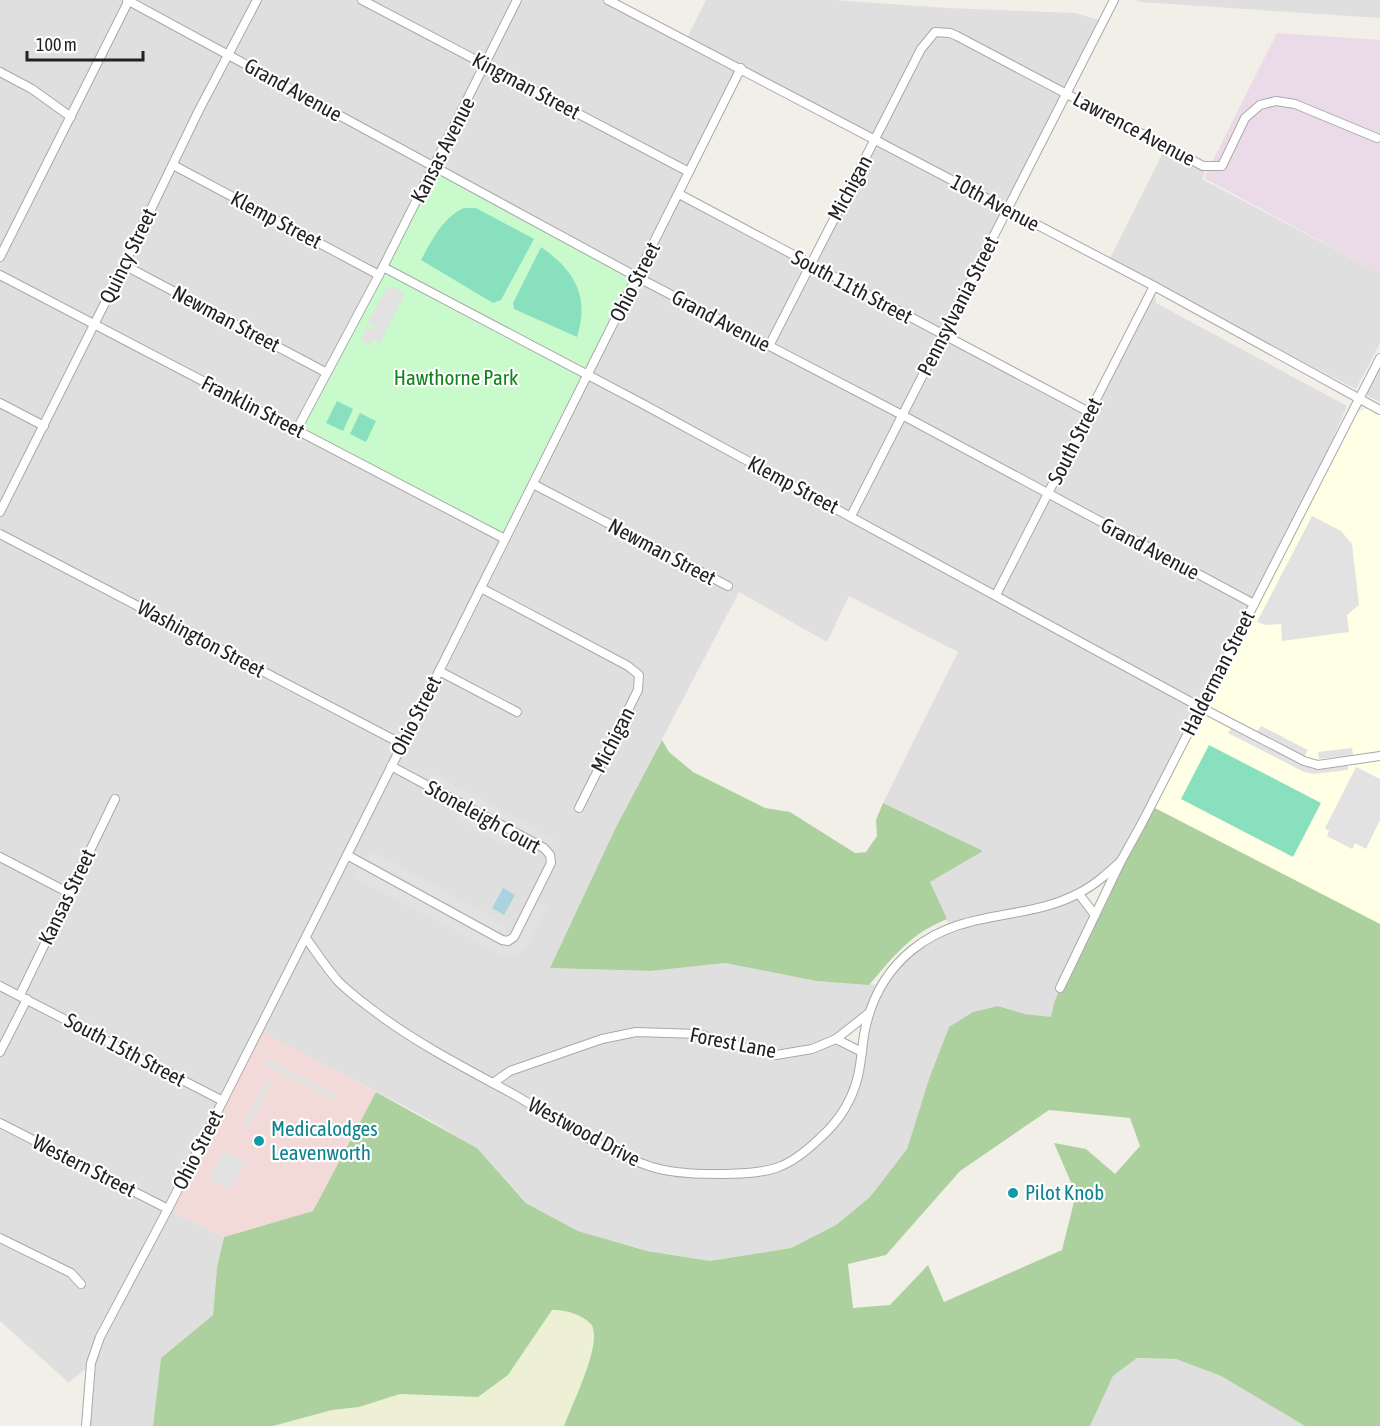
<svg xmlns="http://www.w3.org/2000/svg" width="1380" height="1426" viewBox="0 0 1380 1426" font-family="'Asap Condensed',sans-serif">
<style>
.residential{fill:#e0dfdf;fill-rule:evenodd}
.commercial{fill:#f2dad9}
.industrial{fill:#ebdbe8}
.education{fill:#ffffe5}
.farmland{fill:#eef0d5}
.forest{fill:#add19e;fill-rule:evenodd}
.park{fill:#c8facc}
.pitch{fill:#88e0be}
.parking{fill:#e2e2e2}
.water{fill:#aad3df}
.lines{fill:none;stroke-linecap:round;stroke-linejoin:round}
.minor-casing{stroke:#a9a9a9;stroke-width:10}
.minor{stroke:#fff;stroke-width:8}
.culture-dot{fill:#0f9aa8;stroke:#fff;stroke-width:2}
.labels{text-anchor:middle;stroke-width:4.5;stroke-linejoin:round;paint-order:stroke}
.street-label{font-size:21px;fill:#222;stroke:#fff}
.park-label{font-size:21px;fill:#0c8416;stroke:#fff}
.culture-label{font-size:21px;fill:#0d838f;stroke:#fff;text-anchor:start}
</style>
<rect width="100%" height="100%" fill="#f2efe9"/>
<!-- residential -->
<g class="residential">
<path d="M0 0H608L686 40 706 0H833L948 8 1075 13 1103 21 944 336 1089 412 1154 287 1108 262 1166 147 1207 167 1202 179 1380 273V343L1356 389 1154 287 1156 303 1347 406 1304 505 1128 850 1079 893 1095 915 1054 1003 1051 1018 1025 1014 998 1006 949 1027 930 1076 907 1149 870 1197 836 1225 791 1248 710 1261 647 1251 578 1231 527 1203 477 1148 419 1114 259 1030 168 1209 224 1237 217 1267 213 1315 161 1358 153 1426H86L91 1364 69 1383 0 1321ZM741 68 875 140 810 265 679 194ZM739 592 827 642 849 596 958 652 883 803 982 851 930 882 950 927 900 960 880 985 816 981 725 963 651 971 551 968 616 827ZM868 1015 861 1052 837 1039Z"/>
<path d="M1136 0H1380V18L1140 2Z"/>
<path d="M1380 366V402L1366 395Z"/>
<path d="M1137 1358 1176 1359 1221 1376 1305 1426H1090L1113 1376Z"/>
</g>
<!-- commercial -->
<path class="commercial" d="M259 1029 376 1092 313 1211 224 1237 168 1209Z"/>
<!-- industrial -->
<path class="industrial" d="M1277 33 1380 40V273L1204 178Z"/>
<!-- education -->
<path class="education" d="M1367 408 1380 415V924L1151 806 1304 505 1356 414Z"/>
<!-- farmland -->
<path class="farmland" d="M564 1309 580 1316 591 1324 594 1332 588 1369 564 1426H273L332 1410 359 1407 400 1394 478 1397 508 1375 552 1310Z"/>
<!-- forest -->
<g class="forest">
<path d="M662 740 669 752 693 772 765 808 790 812 855 853 866 852 877 836 876 820 883 803 983 851 930 882 947 919C910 934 894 956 869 985L816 981 725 963 651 971 550 968 616 827Z"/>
<path d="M1151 806 1380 924V1426H1305L1221 1376 1176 1359 1137 1358 1113 1376 1090 1426H564C571 1406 604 1342 591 1324 587 1320 580 1316 575 1314 567 1311 561 1310 552 1310L508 1375 478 1397 400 1394 359 1407 332 1410 273 1426H153L161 1358 213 1315 217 1267 224 1237 313 1211 376 1092 477 1148 526 1203 578 1231 647 1251 710 1261 791 1248 836 1225 870 1197 907 1149 930 1076 949 1027 973 1012 998 1006 1025 1014 1051 1017 1054 1003 1060 988ZM1049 1110 1130 1118 1140 1146 1115 1174 1086 1149 1054 1143 1076 1194 1062 1250 944 1302 928 1265 890 1305 853 1308 848 1264 886 1255 960 1171Z"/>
</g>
<!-- park -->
<path class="park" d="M434 167 637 277 505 539 297 429Z"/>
<!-- pitch -->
<g class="pitch">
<path d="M464 208H476L534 239 501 300 493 303 421 260C432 240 443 217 464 208Z"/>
<path d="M541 247C574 270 590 296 577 337L514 309 513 303Z"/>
<path d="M337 401 353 409 343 431 326 423Z"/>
<path d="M360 413 376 421 366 442 350 434Z"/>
<path d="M1209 745 1321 803 1293 857 1181 799Z"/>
</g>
<!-- parking -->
<g class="parking">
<path d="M394 287 401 290 404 296 379 345 374 338 370 345 361 340 366 327 371 329 374 326V323H367L386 289Z"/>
<path d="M1312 516 1341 531 1352 544 1359 605 1347 615 1349 632 1282 641 1281 624 1266 625 1257 622Z"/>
<path d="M1261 726 1308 750 1304 757 1257 732Z"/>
<path d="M1231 728 1305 765 1348 763V770L1314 774 1304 772 1228 733Z"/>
<path d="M1352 748 1353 755 1319 759 1318 752Z"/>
<path d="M1356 767 1380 779V820L1366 849 1355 843 1352 849 1327 836 1329 831 1325 828Z"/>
<path d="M431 772 554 839 550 847 427 780Z"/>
<path d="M461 811 513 839 508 846 457 819Z"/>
<path d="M371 851 508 926 504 934 367 859Z"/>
<path d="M358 867 505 946 518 940 537 902 547 907 525 949 513 956 506 957 353 877Z"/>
<path d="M267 1059 338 1095 335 1100 264 1065Z"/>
<path d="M265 1081 271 1084 250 1126 244 1123Z"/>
<path d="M224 1151 246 1162 231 1190 210 1179Z"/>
</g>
<!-- water -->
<path class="water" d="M503 888 515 895 504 915 492 908Z"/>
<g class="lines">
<defs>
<g id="minor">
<path d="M127 0 637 277 904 416 1254 604"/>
<path d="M362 0 689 172"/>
<path d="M608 0 1154 286 1380 410"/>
<path d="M0 72 32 89 71 117"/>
<path d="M173 165 379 275"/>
<path d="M679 194 1089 412"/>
<path d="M0 257 129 0"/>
<path d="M124 265 327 373"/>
<path d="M383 267 641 403 1200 707 1304 761 1318 765 1380 756"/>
<path d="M0 275 505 539"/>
<path d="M769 346 921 49 935 32 950 33 957 36 1203 166H1222L1245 118 1260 105 1276 101 1295 104 1377 138"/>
<path d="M0 403 44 426"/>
<path d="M297 429 379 275 517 0"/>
<path d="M533 484 728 586"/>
<path d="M0 512 124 265 199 110 257 0"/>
<path d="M851 516 1114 0"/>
<path d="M0 534 402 744"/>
<path d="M481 588 628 666 639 675 638 690 579 808"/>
<path d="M996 595 1154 286"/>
<path d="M439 671 517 712"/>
<path d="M347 855 502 940 508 941 514 937 551 863 550 855 544 848 391 766"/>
<path d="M0 857 69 893"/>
<path d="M1079 894 1095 915"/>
<path d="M306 938C316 952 326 967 337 980 349 993 364 1003 378 1014 420 1045 467 1069 513 1094 558 1120 603 1151 652 1167 675 1174 702 1174 725 1174 770 1173 787 1170 820 1138 838 1122 852 1101 858 1076 861 1063 862 1049 864 1035 870 1001 885 972 912 950 965 907 1026 922 1079 893 1095 885 1108 873 1121 861"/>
<path d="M0 986 223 1101"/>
<path d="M1060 988 1121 861 1142 823 1380 358"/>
<path d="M20 995 115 799"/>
<path d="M836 1039 862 1052"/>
<path d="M0 1052 27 999"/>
<path d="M493 1083 510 1071 602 1039 636 1032 699 1034 756 1051 776 1055 812 1049 836 1039 869 1013"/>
<path d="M0 1123 168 1209"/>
<path d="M0 1238 71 1273 81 1284"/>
<path d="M86 1426 91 1363 100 1337 168 1209 322 905 741 68"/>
</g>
</defs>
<!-- minor casing -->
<use href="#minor" class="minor-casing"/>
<!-- minor -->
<use href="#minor" class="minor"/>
</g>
<!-- markers -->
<g class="culture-dot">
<circle cx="259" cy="1141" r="6"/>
<circle cx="1013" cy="1193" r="6"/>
</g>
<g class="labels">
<!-- street labels -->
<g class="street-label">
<text transform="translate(526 86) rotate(28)" y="7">Kingman Street</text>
<text transform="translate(293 90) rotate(29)" y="7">Grand Avenue</text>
<text transform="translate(1134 129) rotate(28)" y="7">Lawrence Avenue</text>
<text transform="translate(443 150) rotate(-63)" y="7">Kansas Avenue</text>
<text transform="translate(850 188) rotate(-62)" y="7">Michigan</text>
<text transform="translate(995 203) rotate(28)" y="7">10th Avenue</text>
<text transform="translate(276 220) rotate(28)" y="7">Klemp Street</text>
<text transform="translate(128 256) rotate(-64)" y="7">Quincy Street</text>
<text transform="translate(635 282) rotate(-63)" y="7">Ohio Street</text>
<text transform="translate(852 287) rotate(28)" y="7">South 11th Street</text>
<text transform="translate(958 306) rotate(-63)" y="7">Pennsylvania Street</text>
<text transform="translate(226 319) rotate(28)" y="7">Newman Street</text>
<text transform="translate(721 321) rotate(28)" y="7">Grand Avenue</text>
<text transform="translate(253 407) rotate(27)" y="7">Franklin Street</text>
<text transform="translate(1075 441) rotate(-63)" y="7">South Street</text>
<text transform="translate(793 485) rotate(28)" y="7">Klemp Street</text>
<text transform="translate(1150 549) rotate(28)" y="7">Grand Avenue</text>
<text transform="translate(662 552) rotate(28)" y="7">Newman Street</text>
<text transform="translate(201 639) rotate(28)" y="7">Washington Street</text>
<text transform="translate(1218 673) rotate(-63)" y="7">Halderman Street</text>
<text transform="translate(416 716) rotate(-63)" y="7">Ohio Street</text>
<text transform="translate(613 740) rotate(-63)" y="7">Michigan</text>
<text transform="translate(483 817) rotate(29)" y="7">Stoneleigh Court</text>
<text transform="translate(67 897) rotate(-64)" y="7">Kansas Street</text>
<text transform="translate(733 1043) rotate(11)" y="7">Forest Lane</text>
<text transform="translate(125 1050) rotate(28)" y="7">South 15th Street</text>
<text transform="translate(584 1132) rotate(28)" y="7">Westwood Drive</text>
<text transform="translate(198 1150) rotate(-63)" y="7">Ohio Street</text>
<text transform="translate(84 1166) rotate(27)" y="7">Western Street</text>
</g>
<!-- park labels -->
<g class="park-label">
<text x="456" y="385">Hawthorne Park</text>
</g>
<!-- culture labels -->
<g class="culture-label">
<text x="271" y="1136">Medicalodges<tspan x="271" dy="24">Leavenworth</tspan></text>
<text x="1025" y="1200">Pilot Knob</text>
</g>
</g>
<!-- scale -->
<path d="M27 51v9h116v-9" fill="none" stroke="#222222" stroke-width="3"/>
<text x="36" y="51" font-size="18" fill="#222222" stroke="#ffffff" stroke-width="4.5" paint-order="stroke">100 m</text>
</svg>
